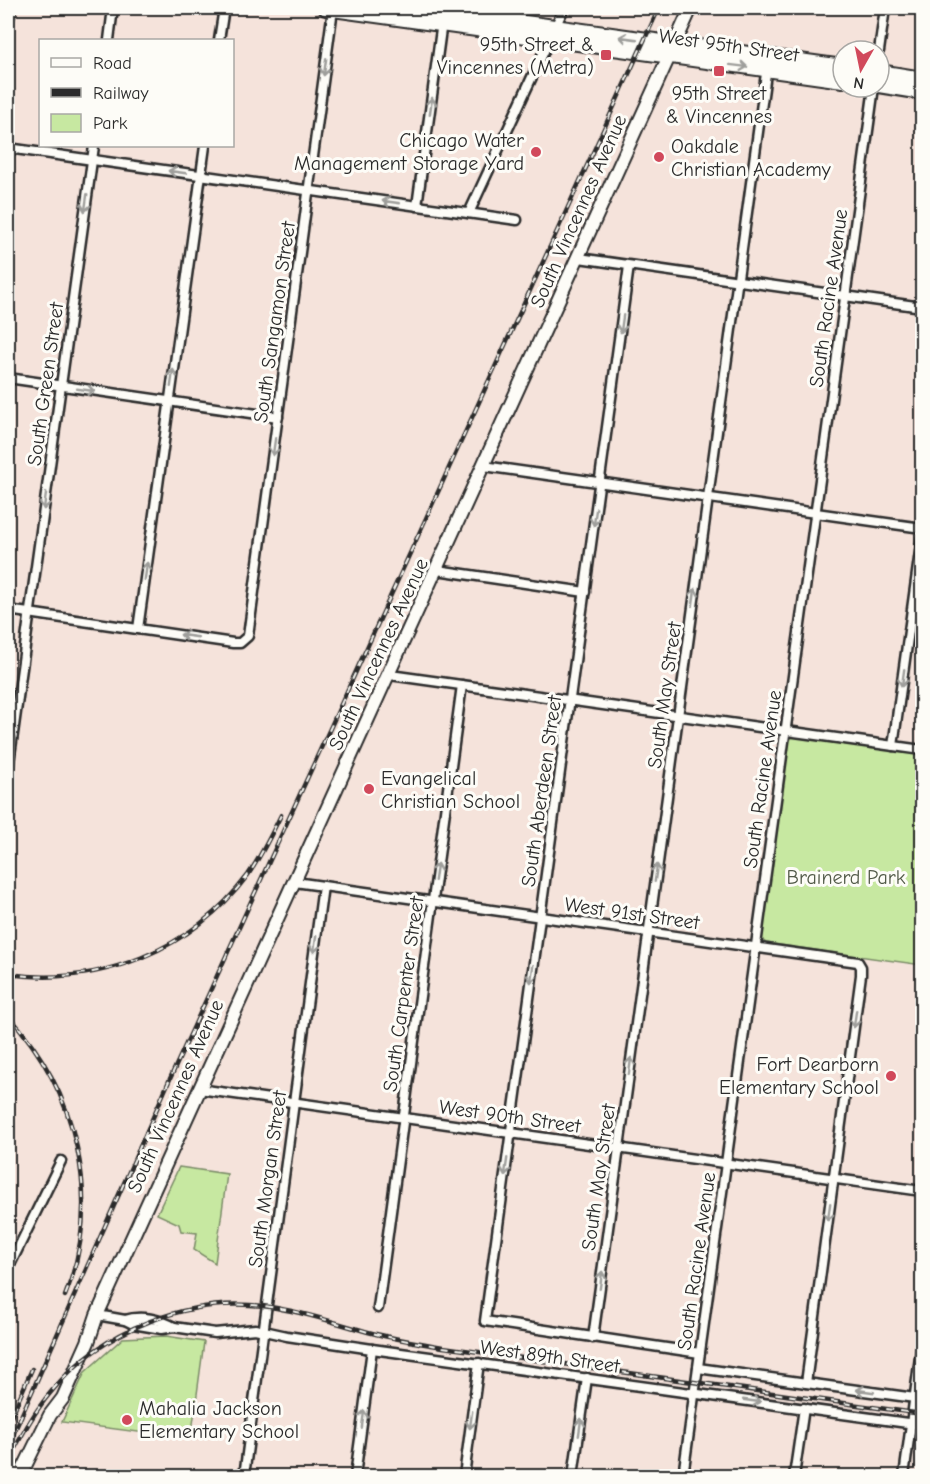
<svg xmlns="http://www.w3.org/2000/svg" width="930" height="1484" viewBox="0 0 930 1484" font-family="'Comic Neue',sans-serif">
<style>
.green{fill:#c7e8a1;stroke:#798a66;stroke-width:1.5}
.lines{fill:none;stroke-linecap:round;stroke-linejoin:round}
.minor-casing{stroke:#2b2b2b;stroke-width:13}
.secondary-casing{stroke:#2b2b2b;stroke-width:16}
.primary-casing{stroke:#2b2b2b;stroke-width:18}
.minor{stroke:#fdfcf7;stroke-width:8}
.secondary{stroke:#fdfcf7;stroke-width:12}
.primary{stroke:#fdfcf7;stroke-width:14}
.rail-casing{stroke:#2b2b2b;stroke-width:4.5}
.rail{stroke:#fdfcf7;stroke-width:2;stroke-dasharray:7;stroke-linecap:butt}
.oneway{stroke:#9e9e9b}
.poi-dot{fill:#d1495b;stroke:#fdfcf7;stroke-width:2}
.labels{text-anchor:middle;stroke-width:6;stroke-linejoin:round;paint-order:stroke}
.poi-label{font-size:20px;fill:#2b2b2b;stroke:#fdfcf7;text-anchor:end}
.street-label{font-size:20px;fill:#2b2b2b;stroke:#fdfcf7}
.park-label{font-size:20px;fill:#525a48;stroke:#fdfcf7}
</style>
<rect width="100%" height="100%" fill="#f5e3db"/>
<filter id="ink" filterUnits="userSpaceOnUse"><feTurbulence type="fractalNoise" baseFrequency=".0167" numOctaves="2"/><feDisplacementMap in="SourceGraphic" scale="12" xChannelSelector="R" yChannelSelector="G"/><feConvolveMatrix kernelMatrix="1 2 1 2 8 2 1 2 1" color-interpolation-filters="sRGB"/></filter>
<g filter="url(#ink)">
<!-- green -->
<g class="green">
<path d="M796 736 922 754V965L766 943 761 939 788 743 792 737Z"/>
<path d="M179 1167 227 1174 215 1263 194 1250 197 1233 181 1231 179 1224 157 1214Z"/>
<path d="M166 1336 204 1342 191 1439 62 1422 85 1372 123 1338Z"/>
</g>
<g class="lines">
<defs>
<g id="minor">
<path d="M109 40 113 8"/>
<path d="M219 40 224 8"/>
<path d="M879 51 885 8"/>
<path d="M8 148 517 220"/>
<path d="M417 206 442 22"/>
<path d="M469 213 564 8"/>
<path d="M579 258 922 307"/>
<path d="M629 266 485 1321 700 1353"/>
<path d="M8 378 278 417"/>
<path d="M484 466 922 528"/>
<path d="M437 570 585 592"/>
<path d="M8 610 233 643H240L248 636 333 9"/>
<path d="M138 629 205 146"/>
<path d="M390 675 922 750"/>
<path d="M893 746 922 537"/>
<path d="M8 770 94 146"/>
<path d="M295 882 858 962 861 967V975L806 1383"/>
<path d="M199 1089 922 1191"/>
<path d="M8 1269 61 1161"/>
<path d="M378 1308 462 685"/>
<path d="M97 1315 125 1320 133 1324 162 1329 174 1327 215 1333 255 1329 287 1336 372 1349 922 1425"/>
<path d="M125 1320C141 1315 160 1319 174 1327"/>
<path d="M593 1338 767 66"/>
<path d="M698 1368 922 1399"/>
<path d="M244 1476 323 886"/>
<path d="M355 1476 372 1349"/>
<path d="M464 1476 479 1363"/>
<path d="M573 1476 587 1378"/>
<path d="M683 1476 874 87"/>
<path d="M794 1476 804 1408"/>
<path d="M904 1476 922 1342"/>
</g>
<g id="secondary">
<path d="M8 16 9 8"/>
<path d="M20 1476 50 1415 63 1398 88 1342 97 1315 691 8"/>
</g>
<g id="primary">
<path d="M326 8 843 80"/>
<path d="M417 8 843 67"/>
<path d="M879 72 922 79"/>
<path d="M879 85 922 92"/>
</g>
</defs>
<!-- minor casing -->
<use href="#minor" class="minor-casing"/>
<!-- secondary casing -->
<use href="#secondary" class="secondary-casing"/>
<!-- primary casing -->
<use href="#primary" class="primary-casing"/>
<!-- minor -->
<use href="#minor" class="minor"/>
<!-- secondary -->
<use href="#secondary" class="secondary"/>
<!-- primary -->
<use href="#primary" class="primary"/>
<defs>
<g id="rail">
<path d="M8 974C100 987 192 950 248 875 261 856 271 835 281 815"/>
<path d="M8 1015C77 1091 104 1200 65 1296"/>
<path d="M8 1424 32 1369"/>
<path d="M8 1446 169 1081 659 8"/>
<path d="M8 1461C21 1437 33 1413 51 1392 102 1329 190 1295 270 1307 305 1312 338 1324 372 1333 395 1339 419 1343 443 1347L922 1414"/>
</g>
</defs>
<!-- rail casing -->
<use href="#rail" class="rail-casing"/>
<!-- rail -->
<use href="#rail" class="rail"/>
</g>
<!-- one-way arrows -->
<defs><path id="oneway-shaft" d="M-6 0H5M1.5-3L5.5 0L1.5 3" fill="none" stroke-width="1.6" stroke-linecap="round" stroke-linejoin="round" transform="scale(1.5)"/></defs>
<g class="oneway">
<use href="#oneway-shaft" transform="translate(628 38) rotate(-172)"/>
<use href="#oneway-shaft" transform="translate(739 66) rotate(7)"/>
<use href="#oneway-shaft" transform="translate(325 67) rotate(98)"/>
<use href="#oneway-shaft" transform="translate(431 106) rotate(-82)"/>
<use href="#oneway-shaft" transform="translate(177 172) rotate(-172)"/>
<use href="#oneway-shaft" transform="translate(391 202) rotate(-172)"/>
<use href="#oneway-shaft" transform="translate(86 203) rotate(98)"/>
<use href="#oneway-shaft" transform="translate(622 324) rotate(98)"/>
<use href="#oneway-shaft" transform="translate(172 378) rotate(-82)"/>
<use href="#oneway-shaft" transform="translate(86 390) rotate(8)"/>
<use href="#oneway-shaft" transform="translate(274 447) rotate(98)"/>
<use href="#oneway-shaft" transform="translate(45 501) rotate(98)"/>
<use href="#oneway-shaft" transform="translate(595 517) rotate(98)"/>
<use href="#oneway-shaft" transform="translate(146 571) rotate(-82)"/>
<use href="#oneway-shaft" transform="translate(694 597) rotate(-82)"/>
<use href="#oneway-shaft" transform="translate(189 636) rotate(-172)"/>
<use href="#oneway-shaft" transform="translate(903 678) rotate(98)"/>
<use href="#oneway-shaft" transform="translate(436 872) rotate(-82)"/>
<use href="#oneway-shaft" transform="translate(656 873) rotate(-82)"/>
<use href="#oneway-shaft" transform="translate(315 944) rotate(98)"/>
<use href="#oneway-shaft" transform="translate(532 974) rotate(98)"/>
<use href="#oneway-shaft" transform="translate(855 1019) rotate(98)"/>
<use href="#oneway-shaft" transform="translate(630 1066) rotate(-82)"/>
<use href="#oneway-shaft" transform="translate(506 1167) rotate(98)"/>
<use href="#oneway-shaft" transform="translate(829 1212) rotate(98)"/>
<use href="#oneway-shaft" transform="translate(601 1280) rotate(-82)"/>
<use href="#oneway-shaft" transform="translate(865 1391) rotate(-172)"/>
<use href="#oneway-shaft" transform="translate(752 1401) rotate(8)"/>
<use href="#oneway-shaft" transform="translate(363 1419) rotate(-82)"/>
<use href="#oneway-shaft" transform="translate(471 1420) rotate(98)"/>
<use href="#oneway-shaft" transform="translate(580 1427) rotate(-82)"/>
</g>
</g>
<!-- markers -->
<g class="poi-dot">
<rect x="600" y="49" width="12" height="12" rx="3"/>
<rect x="713" y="65" width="12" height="12" rx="3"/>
<circle cx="536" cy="152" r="6"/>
<circle cx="659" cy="157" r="6"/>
<circle cx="369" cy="789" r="6"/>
<circle cx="891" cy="1076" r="6"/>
<circle cx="127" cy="1420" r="6"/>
</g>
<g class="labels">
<!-- poi labels -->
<g class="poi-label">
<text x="594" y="51">95th Street &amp;<tspan x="594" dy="23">Vincennes (Metra)</tspan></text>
<text x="719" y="100" text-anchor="middle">95th Street<tspan x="719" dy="23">&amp; Vincennes</tspan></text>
<text x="524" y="147">Chicago Water<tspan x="524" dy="23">Management Storage Yard</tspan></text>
<text x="671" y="153" text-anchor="start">Oakdale<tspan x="671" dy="23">Christian Academy</tspan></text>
<text x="381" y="785" text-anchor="start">Evangelical<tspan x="381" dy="23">Christian School</tspan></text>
<text x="879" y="1071">Fort Dearborn<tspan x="879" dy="23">Elementary School</tspan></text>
<text x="139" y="1415" text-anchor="start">Mahalia Jackson<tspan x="139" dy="23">Elementary School</tspan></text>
</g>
<!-- street labels -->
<g class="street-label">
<text transform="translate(729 45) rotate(8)" y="7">West 95th Street</text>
<text transform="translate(578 211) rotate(-66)" y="7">South Vincennes Avenue</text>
<text transform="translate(828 298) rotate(-82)" y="7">South Racine Avenue</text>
<text transform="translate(274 322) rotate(-82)" y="7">South Sangamon Street</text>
<text transform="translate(45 384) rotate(-82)" y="7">South Green Street</text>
<text transform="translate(378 654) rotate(-65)" y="7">South Vincennes Avenue</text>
<text transform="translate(664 695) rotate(-82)" y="7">South May Street</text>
<text transform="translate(762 779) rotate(-82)" y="7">South Racine Avenue</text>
<text transform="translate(541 791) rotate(-82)" y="7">South Aberdeen Street</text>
<text transform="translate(632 913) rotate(8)" y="7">West 91st Street</text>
<text transform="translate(403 994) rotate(-82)" y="7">South Carpenter Street</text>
<text transform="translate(175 1096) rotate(-66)" y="7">South Vincennes Avenue</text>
<text transform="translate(510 1116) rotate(8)" y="7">West 90th Street</text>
<text transform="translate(598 1177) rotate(-82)" y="7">South May Street</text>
<text transform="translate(267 1179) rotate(-82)" y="7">South Morgan Street</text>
<text transform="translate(696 1261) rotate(-82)" y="7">South Racine Avenue</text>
<text transform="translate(550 1356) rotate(8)" y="7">West 89th Street</text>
</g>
<!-- park labels -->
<g class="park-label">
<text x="846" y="884">Brainerd Park</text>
</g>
</g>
<!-- margin -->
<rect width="930" height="1484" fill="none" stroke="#fdfcf7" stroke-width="30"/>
<rect x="15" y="15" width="900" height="1454" fill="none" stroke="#2b2b2b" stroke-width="2" filter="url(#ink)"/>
<!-- legend -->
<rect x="39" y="39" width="195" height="108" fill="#fdfcf7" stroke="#a9a8a5" stroke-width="1.5"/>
<rect x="51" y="58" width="30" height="9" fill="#fdfcf7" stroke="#a9a8a5" stroke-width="1.5"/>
<text x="93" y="69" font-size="18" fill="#2b2b2b">Road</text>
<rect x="51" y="88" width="30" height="9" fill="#2b2b2b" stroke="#a9a8a5" stroke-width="1.5"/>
<text x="93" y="99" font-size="18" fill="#2b2b2b">Railway</text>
<rect x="51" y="114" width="30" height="18" fill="#c7e8a1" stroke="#a9a8a5" stroke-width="1.5"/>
<text x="93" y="129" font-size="18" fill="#2b2b2b">Park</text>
<!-- north arrow -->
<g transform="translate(861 69) rotate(189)"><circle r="28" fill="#fdfcf7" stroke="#a9a8a5" stroke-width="1.5"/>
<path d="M0-4.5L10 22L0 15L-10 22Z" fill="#d1495b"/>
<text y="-9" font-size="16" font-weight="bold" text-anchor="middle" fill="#2b2b2b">N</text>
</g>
</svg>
